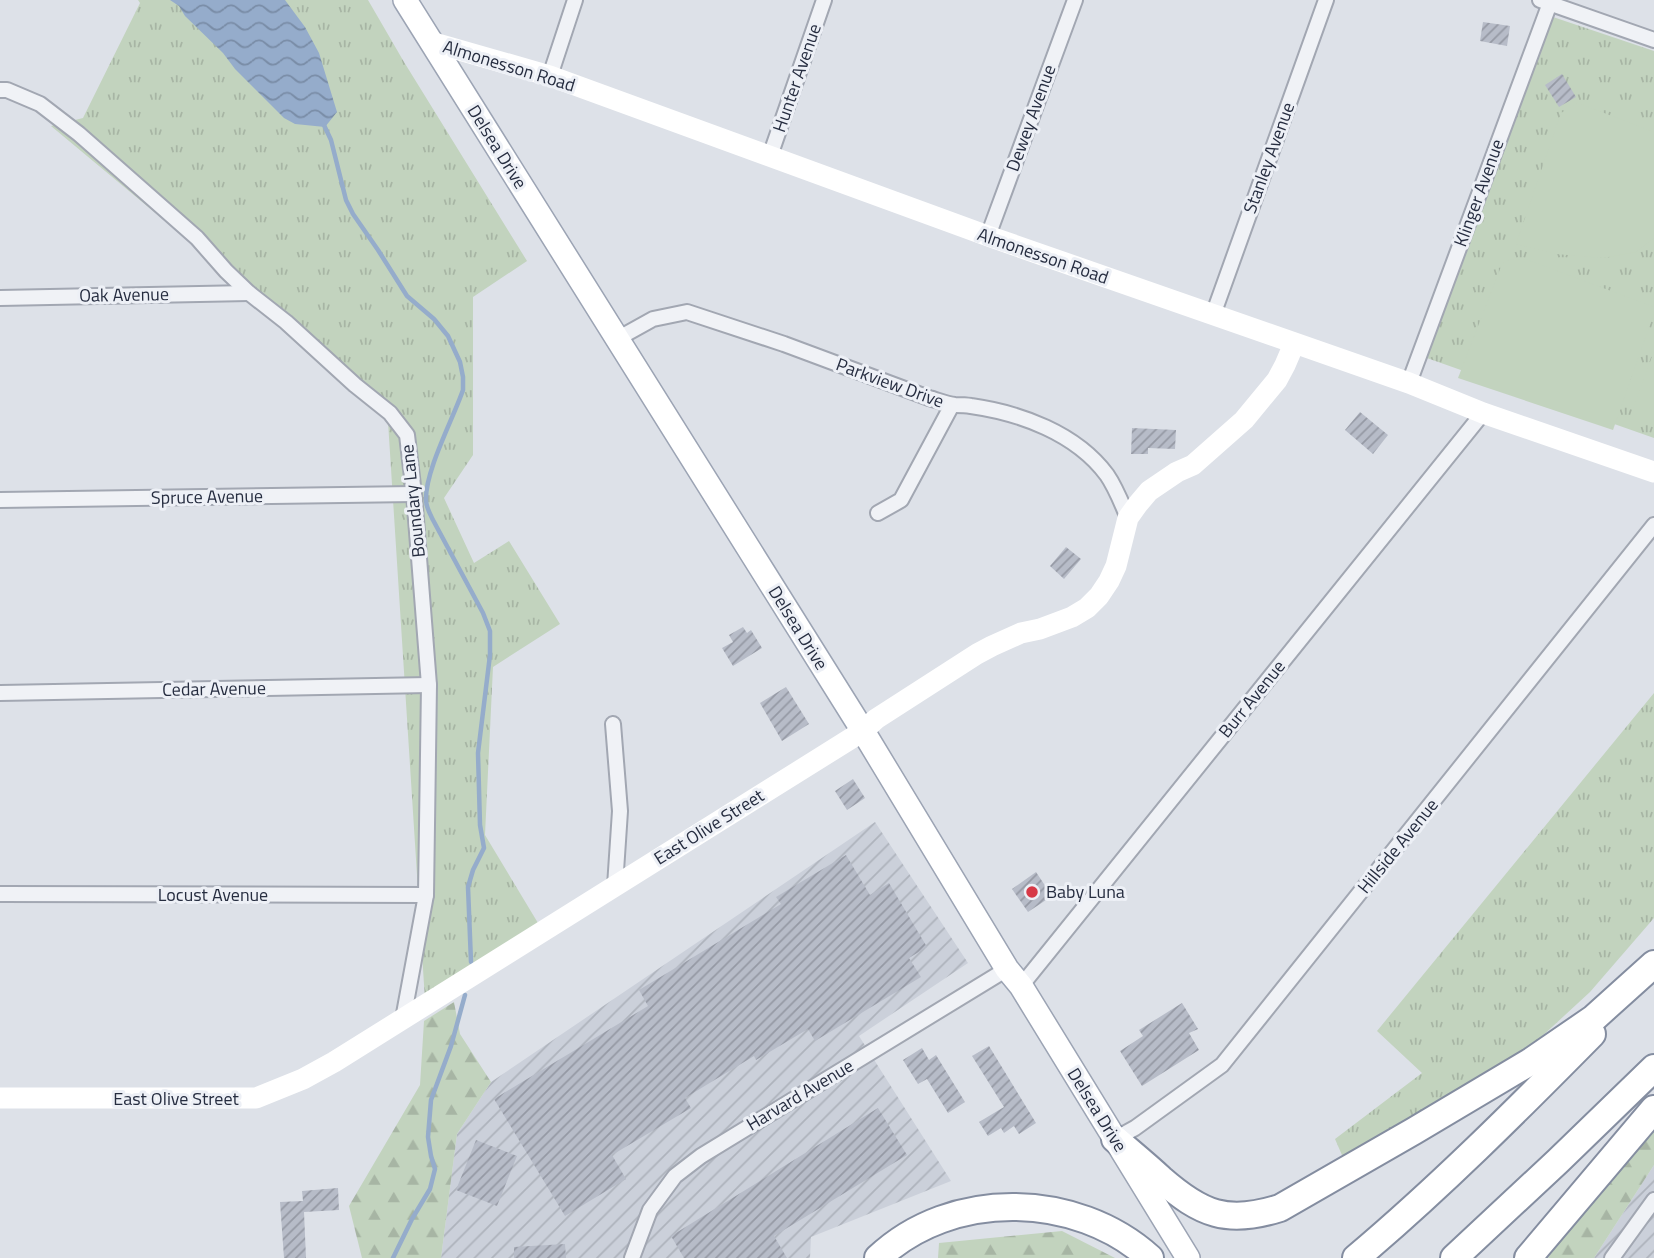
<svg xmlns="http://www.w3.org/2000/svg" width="1654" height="1258" viewBox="0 0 1654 1258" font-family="'Titillium Web',sans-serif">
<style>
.industrial{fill:url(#industrial-furrows)}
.forest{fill:url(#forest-firs)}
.park{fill:url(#park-tufts)}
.garden{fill:#c2d3be}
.water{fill:url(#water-waves)}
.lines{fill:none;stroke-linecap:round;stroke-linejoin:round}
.stream{stroke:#95accb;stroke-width:4.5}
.building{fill:url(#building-hatch)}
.street-casing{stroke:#a2a7b2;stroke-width:18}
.primary-casing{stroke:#9ca4b4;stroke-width:26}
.highway-casing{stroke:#848da0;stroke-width:30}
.street{stroke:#f0f2f6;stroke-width:14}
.secondary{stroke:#fff;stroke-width:21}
.primary{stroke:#fff;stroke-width:23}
.highway{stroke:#fff;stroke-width:26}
.poi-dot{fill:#d73947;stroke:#edf0f6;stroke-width:2.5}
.labels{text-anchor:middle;stroke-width:6;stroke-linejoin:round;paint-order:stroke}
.street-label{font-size:18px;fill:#262d40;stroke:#edf0f6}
.poi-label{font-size:18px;fill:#262d40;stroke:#edf0f6;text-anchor:start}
</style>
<defs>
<pattern id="industrial-furrows" width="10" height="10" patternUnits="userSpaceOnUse" patternTransform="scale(1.75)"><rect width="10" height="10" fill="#cbd0da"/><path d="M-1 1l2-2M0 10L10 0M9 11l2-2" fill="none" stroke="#aeb3bc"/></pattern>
<pattern id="forest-firs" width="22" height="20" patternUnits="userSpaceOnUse" patternTransform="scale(1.75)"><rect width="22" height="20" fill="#c2d3be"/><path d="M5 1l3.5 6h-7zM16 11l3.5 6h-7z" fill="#a7b5a4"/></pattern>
<pattern id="park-tufts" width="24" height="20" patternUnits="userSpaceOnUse" patternTransform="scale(1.75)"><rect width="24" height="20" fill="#c2d3be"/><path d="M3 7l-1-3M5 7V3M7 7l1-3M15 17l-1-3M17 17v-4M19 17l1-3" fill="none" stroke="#a7b5a4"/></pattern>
<pattern id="water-waves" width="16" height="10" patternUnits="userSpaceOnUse" patternTransform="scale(1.75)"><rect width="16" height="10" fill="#95accb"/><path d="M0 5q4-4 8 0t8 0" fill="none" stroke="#798ca6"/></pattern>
<pattern id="building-hatch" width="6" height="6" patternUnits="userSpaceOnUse" patternTransform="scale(1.75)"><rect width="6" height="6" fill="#b7bcc8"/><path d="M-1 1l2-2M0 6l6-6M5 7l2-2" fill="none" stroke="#9599a4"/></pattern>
</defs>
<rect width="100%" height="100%" fill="#dde1e8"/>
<!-- industrial -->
<g class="industrial">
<path d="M875 822 968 963 859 1036 951 1181 811 1237 810 1258H441L457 1134 491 1082Z"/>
<path d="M1654 1165V1258H1594Z"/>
</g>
<!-- forest -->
<g class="forest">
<path d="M454 1002 460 1034 491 1082 457 1134 441 1258H362L349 1206 420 1085 424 1021Z"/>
<path d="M1654 1128V1165L1594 1258H1548L1560 1239Z"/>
<path d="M1062 1231 1115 1258H938L939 1243Z"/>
</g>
<!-- park -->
<g class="park">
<path d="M138 0H368L404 62 527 261 473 297V455L444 498 474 563 509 541 560 624 493 667 485 835 541 928 425 1000 387 406 51 126 83 118 140 3Z"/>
<path d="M1553 17 1654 51V438L1424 357Z"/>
<path d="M1654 693V918L1590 992 1500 1075 1348 1169 1335 1139 1422 1073 1377 1031Z"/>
</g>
<!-- garden -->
<g class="garden">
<path d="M1578 103 1654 132V238L1636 252 1603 258 1556 254 1516 244 1561 113Z"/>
<path d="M1510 259 1528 260 1654 307V313L1613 430 1458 378 1502 264Z"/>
<path d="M1654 351V425L1630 417Z"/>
</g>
<!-- water -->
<path class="water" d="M170 0H285L305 27 319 53 337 112 325 127 295 124 284 118 235 69 223 53 185 16 179 6Z"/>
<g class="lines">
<!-- stream -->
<g class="stream">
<path d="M322 121 331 140 346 200 353 214 378 250 407 296 434 319 448 336 460 362 463 377V390C453 419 425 471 426 500 426 507 430 514 433 520L483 613 490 631V655L478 753 480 825 484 848 473 870 468 887 471 962"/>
<path d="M393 1258 412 1219 430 1189 435 1169 431 1156 428 1137 431 1100 451 1046 465 995"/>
</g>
</g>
<!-- building -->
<g class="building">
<path d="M1483 22 1510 26 1507 46 1480 41Z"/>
<path d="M1562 74 1576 97 1559 107 1545 85Z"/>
<path d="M1360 412 1388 435 1373 454 1345 430Z"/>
<path d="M1132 428 1176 430 1175 449 1148 448V454H1131Z"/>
<path d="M1066 547 1081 559 1064 579 1050 566Z"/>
<path d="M743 627 747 633 751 630 762 648 733 666 722 648 733 642 729 635Z"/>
<path d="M786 687 809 724 782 741 760 703Z"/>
<path d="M853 779 865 798 847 810 835 791Z"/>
<path d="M846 855 870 895 889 883 927 947 909 958 921 977 815 1041 808 1029 756 1060 754 1056 685 1098 691 1108 612 1155 626 1179 565 1216 494 1099 648 1006 639 990 781 904 776 897Z"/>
<path d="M1036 872 1052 896 1028 912 1012 889Z"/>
<path d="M1182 1003 1198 1029 1189 1033 1199 1050 1142 1086 1120 1051 1143 1036 1139 1030Z"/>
<path d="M989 1046 1036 1123 1019 1134 1014 1126 1004 1133 1001 1128 988 1136 979 1122 1004 1107 972 1056Z"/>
<path d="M922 1048 929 1060 936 1055 965 1102 948 1113 927 1079 918 1084 903 1060Z"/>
<path d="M878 1108 907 1155 774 1236 787 1258H684L671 1236Z"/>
<path d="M476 1140 517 1156 497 1206 456 1190Z"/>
<path d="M338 1188 339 1210 304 1212 306 1258H284L280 1202 303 1201 302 1191Z"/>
<path d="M565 1244 566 1258H514V1247Z"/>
</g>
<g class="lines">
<defs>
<g id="street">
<path d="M1540 0 1654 40"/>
<path d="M550 76 575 0"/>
<path d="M0 90H7L40 104 79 134 197 238 226 271 249 293 286 322 355 385 390 413 407 435 414 494 429 685 426 895 403 1019"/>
<path d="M770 156 824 0"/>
<path d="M988 236 1075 0"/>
<path d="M0 298 249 293"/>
<path d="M1213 315 1326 0"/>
<path d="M617 339 653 319 687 312 784 344 929 398C937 400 946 404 955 405 960 405 965 405 971 406 1020 413 1076 433 1107 475 1116 488 1122 504 1128 518"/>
<path d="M1409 383 1550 3"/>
<path d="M0 500 414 494"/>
<path d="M878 513 901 500 952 405"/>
<path d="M0 693 429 685"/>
<path d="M613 724 620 811 615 886"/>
<path d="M0 894 426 895"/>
<path d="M1021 986 1483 413"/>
<path d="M1115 1139 1135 1128 1222 1065 1654 525"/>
<path d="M632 1258 650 1210 675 1176 701 1156 1007 969"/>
<path d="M1612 1258 1654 1200"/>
</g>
<path id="primary" d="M405 0 863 731 1007 969 1021 986 1188 1258"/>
<g id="highway">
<path d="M1115 1139C1130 1152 1146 1165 1161 1179 1201 1214 1227 1225 1280 1208L1414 1131 1530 1062 1594 1018 1654 964"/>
<path d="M878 1258C951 1189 1076 1191 1150 1258"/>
<path d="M1356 1258C1439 1188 1516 1111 1592 1034"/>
<path d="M1454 1258 1558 1161 1654 1068"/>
<path d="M1528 1258 1654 1109"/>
</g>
</defs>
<!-- street casing -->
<use href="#street" class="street-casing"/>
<!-- primary casing -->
<use href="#primary" class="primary-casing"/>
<!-- highway casing -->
<use href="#highway" class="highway-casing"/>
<!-- street -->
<use href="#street" class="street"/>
<!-- secondary -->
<g class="secondary">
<path d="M431 42 550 76 988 236 1409 383 1483 413 1654 472"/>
<path d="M0 1098H256L303 1079 334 1062 863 731 876 719 977 654 992 646 1021 633 1040 629 1072 617 1087 608 1099 596 1109 581 1116 566 1128 518 1138 504 1149 491 1177 472 1193 465 1244 420 1277 380 1285 365 1294 344"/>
</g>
<!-- primary -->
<use href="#primary" class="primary"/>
<!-- highway -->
<use href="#highway" class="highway"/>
</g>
<!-- markers -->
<circle class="poi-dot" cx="1032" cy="892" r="7"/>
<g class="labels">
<!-- street labels -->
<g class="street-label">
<text transform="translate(509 66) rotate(17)" y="6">Almonesson Road</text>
<text transform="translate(797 78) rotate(-71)" y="6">Hunter Avenue</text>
<text transform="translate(1031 118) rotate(-70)" y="6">Dewey Avenue</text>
<text transform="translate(497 147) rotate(58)" y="6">Delsea Drive</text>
<text transform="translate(1269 158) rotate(-70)" y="6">Stanley Avenue</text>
<text transform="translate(1479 193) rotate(-70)" y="6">Klinger Avenue</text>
<text transform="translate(1043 256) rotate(19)" y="6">Almonesson Road</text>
<text transform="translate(124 295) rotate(-1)" y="6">Oak Avenue</text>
<text transform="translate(890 383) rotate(20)" y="6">Parkview Drive</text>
<text transform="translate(207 497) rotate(-1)" y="6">Spruce Avenue</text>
<text transform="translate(413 501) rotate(-96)" y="6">Boundary Lane</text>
<text transform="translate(798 628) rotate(58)" y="6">Delsea Drive</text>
<text transform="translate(214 689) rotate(-1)" y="6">Cedar Avenue</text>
<text transform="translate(1252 699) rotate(-51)" y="6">Burr Avenue</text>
<text transform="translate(709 827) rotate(-32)" y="6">East Olive Street</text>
<text transform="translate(1398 846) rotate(-51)" y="6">Hillside Avenue</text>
<text x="213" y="901">Locust Avenue</text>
<text transform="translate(800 1095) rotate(-31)" y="6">Harvard Avenue</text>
<text x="176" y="1105">East Olive Street</text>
<text transform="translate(1097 1110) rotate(58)" y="6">Delsea Drive</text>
</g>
<!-- poi labels -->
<g class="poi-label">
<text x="1046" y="898">Baby Luna</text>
</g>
</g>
</svg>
